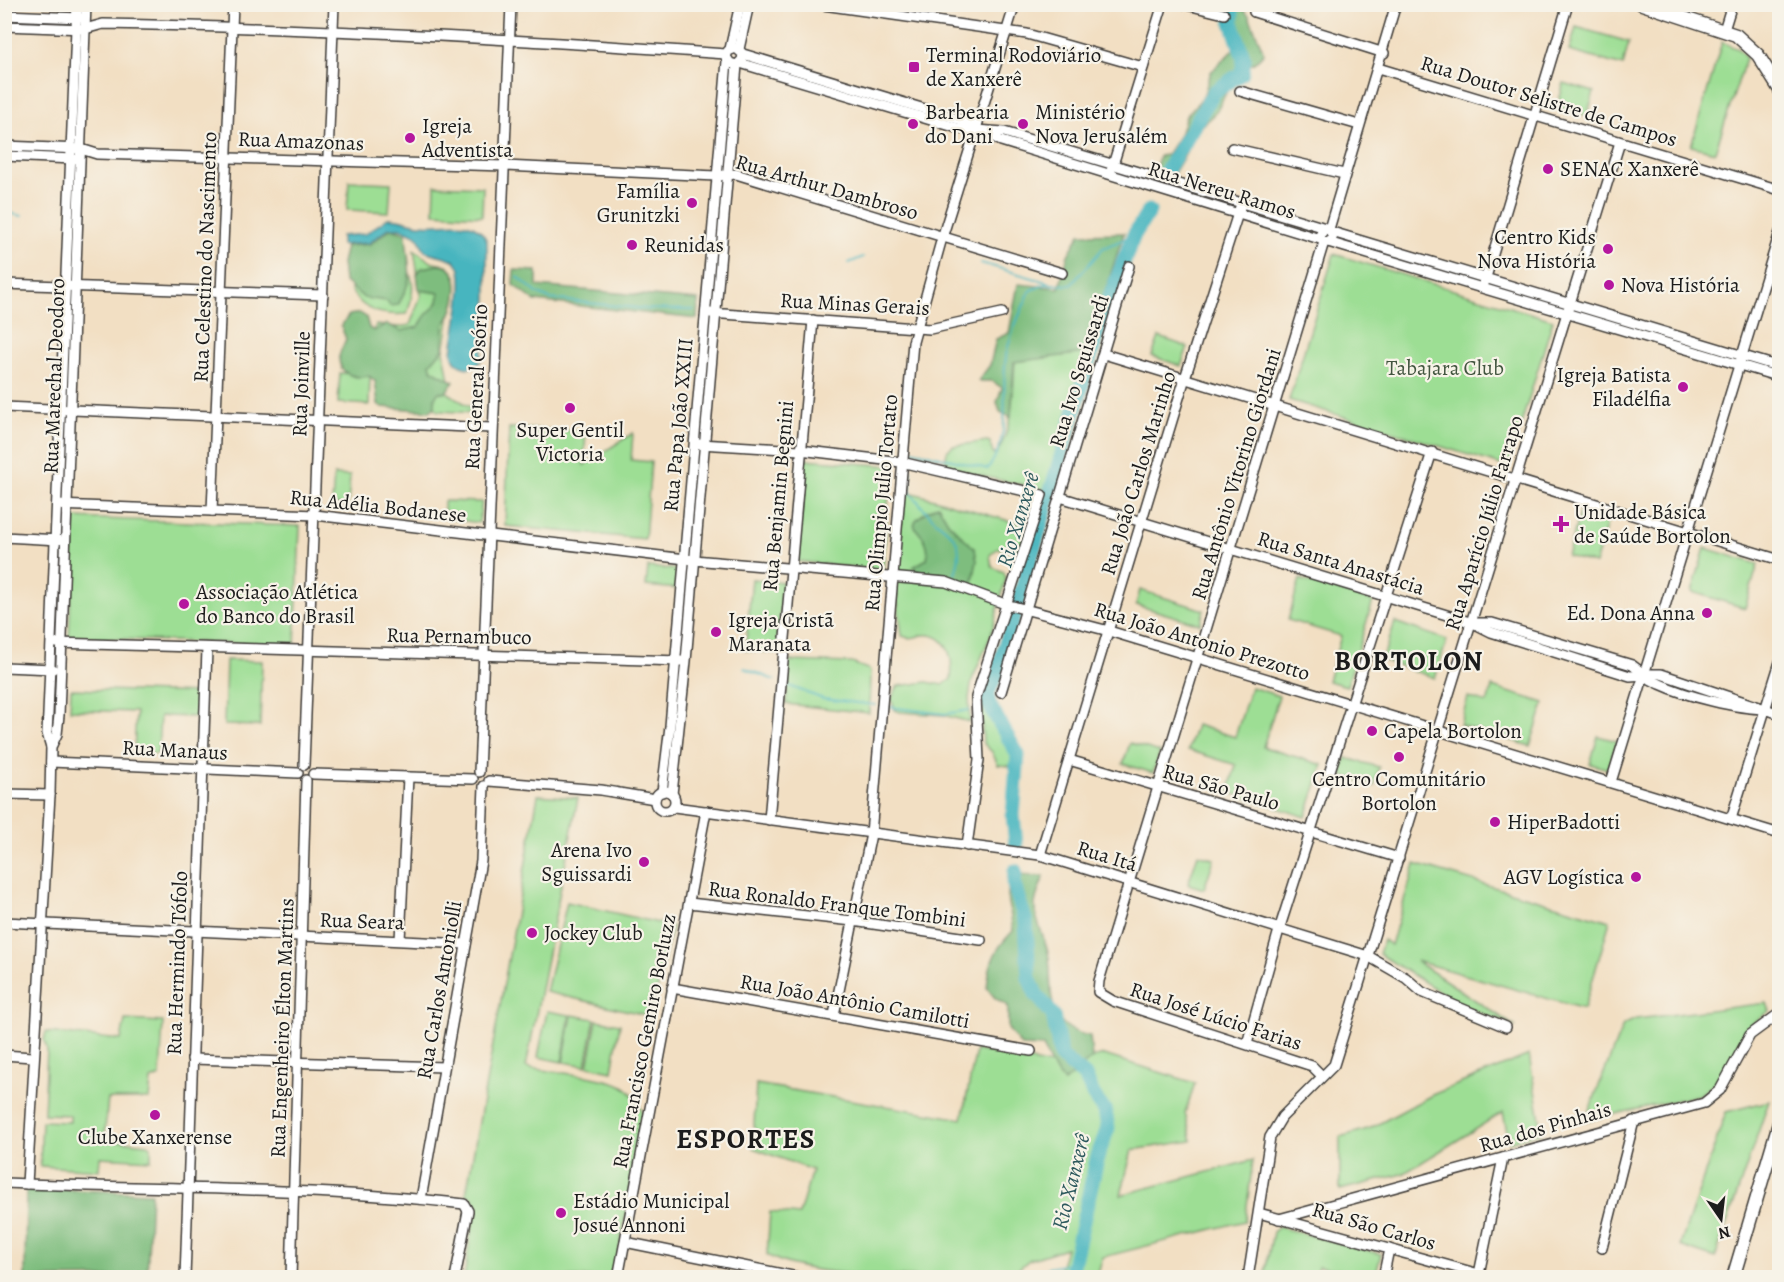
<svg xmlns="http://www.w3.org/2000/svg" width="1784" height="1282" viewBox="0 0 1784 1282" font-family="Alegreya,serif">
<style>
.green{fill:#9dde94;stroke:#5c7d58;stroke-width:1.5}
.forest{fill:#7ebd7e;stroke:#4d6c4d;stroke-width:1.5}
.water{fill:#46b5bf;stroke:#31686e;stroke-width:1.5}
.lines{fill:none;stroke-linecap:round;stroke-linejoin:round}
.stream{stroke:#46b5bf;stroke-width:2}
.river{stroke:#46b5bf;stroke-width:15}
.minor-casing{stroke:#3c3935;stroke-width:12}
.major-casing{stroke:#3c3935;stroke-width:15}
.minor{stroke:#fff;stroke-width:9}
.major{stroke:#fff;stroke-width:12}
.poi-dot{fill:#b5179e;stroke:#f7f3e8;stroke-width:2}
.labels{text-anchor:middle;stroke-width:4.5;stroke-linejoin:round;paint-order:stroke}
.poi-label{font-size:21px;fill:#1c1c1c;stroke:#f7f3e8;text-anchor:start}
.street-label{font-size:21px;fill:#1c1c1c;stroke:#f7f3e8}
.park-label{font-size:21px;fill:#435640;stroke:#f7f3e8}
.water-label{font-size:22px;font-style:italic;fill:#2d595d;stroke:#f7f3e8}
.district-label{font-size:27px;font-weight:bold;letter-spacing:1.5px;fill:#1c1c1c;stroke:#f7f3e8}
</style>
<rect width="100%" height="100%" fill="#f7f3e8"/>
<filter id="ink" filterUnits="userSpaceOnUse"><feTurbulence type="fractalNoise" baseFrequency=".0167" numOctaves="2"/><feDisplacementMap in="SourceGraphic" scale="12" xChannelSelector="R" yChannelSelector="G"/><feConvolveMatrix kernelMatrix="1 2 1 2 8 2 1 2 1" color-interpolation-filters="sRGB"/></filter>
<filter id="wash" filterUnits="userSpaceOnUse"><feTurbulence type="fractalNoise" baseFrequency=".008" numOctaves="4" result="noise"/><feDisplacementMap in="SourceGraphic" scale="24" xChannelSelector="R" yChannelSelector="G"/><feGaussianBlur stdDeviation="1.35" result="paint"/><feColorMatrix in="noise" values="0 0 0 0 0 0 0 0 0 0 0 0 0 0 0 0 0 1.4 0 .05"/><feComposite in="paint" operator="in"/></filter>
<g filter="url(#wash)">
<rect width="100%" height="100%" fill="#f2dfc3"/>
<!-- green -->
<g class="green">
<path d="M1576 27 1629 42 1623 66 1569 51Z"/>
<path d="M1722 42 1738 49 1746 58 1715 152 1691 146Z"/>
<path d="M1564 83 1594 92 1587 116 1557 107Z"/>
<path d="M349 181 391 183 389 212 347 210Z"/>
<path d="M435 185 483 187 482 216 434 213Z"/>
<path d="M414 250 433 263 447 265 456 276 444 351 449 381 341 368 339 357C356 351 369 342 376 325L399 327 410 325 421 295Z"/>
<path d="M1334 254 1553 320 1508 467 1289 400Z"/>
<path d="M408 269C416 284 412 299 407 314 385 316 362 312 351 290L355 278Z"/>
<path d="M1159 337 1188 347 1181 366 1152 356Z"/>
<path d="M1085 353 1047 490 972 474 945 464 947 451 953 446 987 441 990 442 993 454 997 453C1014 425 1013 391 1015 359Z"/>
<path d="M340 373 370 375 369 405 338 403Z"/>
<path d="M444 390 479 413 438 411 432 405 392 391Z"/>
<path d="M509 428 586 431 584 465 633 433 631 460 651 462 645 539 505 526Z"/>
<path d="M805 459 891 466 883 571 796 561Z"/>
<path d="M334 475 350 476 348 506 332 504Z"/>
<path d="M903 490 1023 525 1027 531 1019 553 998 548 990 555 992 567 1004 572 1006 578 991 635 972 680 969 698 970 722 943 715 900 712 895 710 891 699 898 686 927 682 943 685 951 679C953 663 951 639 930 635 919 633 915 641 902 636L895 583Z"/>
<path d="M444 501 482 502 479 523 444 518Z"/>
<path d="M1580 512 1608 520 1595 564 1567 556Z"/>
<path d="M74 518 300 526 295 646 69 637Z"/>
<path d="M1705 548 1758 564 1745 608 1692 592Z"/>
<path d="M648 567 680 570 679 589 646 586Z"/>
<path d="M752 579 783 582 777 653 745 650Z"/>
<path d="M1300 579 1373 601 1347 686 1328 681 1341 636 1288 620Z"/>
<path d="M1140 590 1204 610 1200 624 1136 605Z"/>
<path d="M1395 622 1447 640 1435 678 1382 660Z"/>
<path d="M226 660 262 661 260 726 224 725Z"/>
<path d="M789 661 852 663 870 670 869 713 786 704Z"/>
<path d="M1251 687 1279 696 1263 747 1323 765 1306 817 1228 792 1236 765 1188 750 1196 725 1235 737Z"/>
<path d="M1492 687 1544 703 1530 746 1460 725 1468 697 1487 703Z"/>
<path d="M71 689 199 693 198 717 160 716 158 754 134 753 136 712 70 710Z"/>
<path d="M980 698 1012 748 1014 759 1011 766 998 765 992 752 983 743Z"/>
<path d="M1598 736 1617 741 1608 769 1590 764Z"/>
<path d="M1130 743 1160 752 1153 773 1123 764Z"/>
<path d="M1346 758 1379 767 1374 786 1340 775Z"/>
<path d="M538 795 578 798 526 1067C550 1073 601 1075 621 1085 633 1091 641 1106 644 1119L614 1277 464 1278 475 1205 472 1197 466 1194Z"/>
<path d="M1198 854 1214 859 1204 889 1188 884Z"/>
<path d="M1415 864 1610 921 1584 1009 1416 961 1516 1027 1463 1006 1379 954 1383 940 1391 945Z"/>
<path d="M567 902 672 926 651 1016 546 992Z"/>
<path d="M1767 1003 1770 1011 1750 1025 1728 1069 1716 1083 1699 1095 1585 1121 1623 1025 1636 1019Z"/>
<path d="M547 1011 570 1015 562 1062 538 1057Z"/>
<path d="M572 1015 595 1019 586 1066 563 1062Z"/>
<path d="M125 1020 163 1022 160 1076 151 1080 149 1099H108L104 1139 147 1144 151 1146V1160L100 1157 99 1170 40 1166 42 1121 70 1122V1115L44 1114 47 1049 44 1040 46 1032 121 1040Z"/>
<path d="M597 1020 620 1024 612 1071 588 1066Z"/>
<path d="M976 1050 1051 1065 1064 1082 1092 1058 1104 1055 1195 1083 1185 1113 1192 1141 1132 1150 1121 1195 1253 1160 1245 1221 1103 1257 1097 1277H1058L1066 1248 1029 1260 1009 1277C949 1277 813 1282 767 1255L770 1212 799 1215 812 1170 753 1148 756 1084 962 1119Z"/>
<path d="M1529 1055 1542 1132 1509 1142 1503 1112 1403 1174 1340 1190V1137L1371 1128 1432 1095Z"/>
<path d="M1769 1101 1715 1258 1680 1246 1726 1112Z"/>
<path d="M1279 1227 1381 1254 1375 1277 1318 1266 1315 1277H1264L1273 1232Z"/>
</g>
<!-- forest -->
<g class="forest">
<path d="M1222 5H1239L1249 16 1264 53 1254 63 1237 70 1217 111 1192 136 1185 155 1172 176 1155 171 1159 156 1167 155 1180 135 1186 116 1203 97 1211 72 1234 49Z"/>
<path d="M390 229 406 233C407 266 417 274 398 305L390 306 387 301 364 298 344 281 342 263 346 246 370 244Z"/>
<path d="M1124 233 1085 353 1014 362 1011 417 1000 412 997 402 1002 388 992 381H978L990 365 996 339 1009 333 1018 284 1059 288 1068 255 1080 234Z"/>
<path d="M438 265C467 264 457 311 444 324L443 349 430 364 432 370 454 382 445 393 439 392 435 397V407L430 411 382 407 378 404 375 381 369 376C356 379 339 375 339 358 339 352 344 345 346 339L341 326 349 315 360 313 366 317 369 328 374 331 387 324 401 331 418 327C421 324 424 317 427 314 434 306 439 306 439 293L419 290 417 274 422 268Z"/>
<path d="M514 270 537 271V286L698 300 697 319 535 301 513 285Z"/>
<path d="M938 505 948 522 975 549 977 561 972 586 922 575 913 567 927 559C934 525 888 532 938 505Z"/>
<path d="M1009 875 1044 876C1041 885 1034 899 1035 908 1036 924 1047 941 1049 958 1053 994 1044 1027 1090 1036L1092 1058 1064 1082 1051 1065 1043 1047 1021 1046 1008 1029V1006L995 998 987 988C989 962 995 949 1013 931L1008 896Z"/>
<path d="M26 1188 151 1193 147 1277 25 1278Z"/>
</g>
<!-- water -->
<path class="water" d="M388 218C401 218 409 223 420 224 445 227 475 213 487 241V299L481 361C470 373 455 368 452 353 453 335 469 273 456 262 449 256 434 255 425 251L417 236 400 228H389L369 243 341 245V236L365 234Z"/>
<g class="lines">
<!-- stream -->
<g class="stream">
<path d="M4 212 22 216"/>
<path d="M849 263 863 257"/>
<path d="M981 263 1050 283"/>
<path d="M518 277 538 294 550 299 647 309 693 310"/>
<path d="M912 457V450L988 469C1014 430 1000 398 1006 356 1010 333 1021 312 1030 291L1045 284 1071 285 1103 248 1134 235"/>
<path d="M911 471 910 492C918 501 926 513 936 521 958 538 964 545 955 574"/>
<path d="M744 668 774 680"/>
<path d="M787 685 823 699 875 705"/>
<path d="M889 707 945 714 969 710"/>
<path d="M983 707 990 706"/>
<path d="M1033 1278 1048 1268 1073 1263"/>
</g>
<!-- river -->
<g class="river">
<path d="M1163 177 1214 92 1242 73 1244 59 1232 22V4"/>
<path d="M1016 845 1013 815 1018 755 990 706 987 695 997 673 1103 315 1134 235 1149 211"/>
<path d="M1015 871 1014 885 1026 922 1029 978 1036 994 1053 1015 1061 1057 1085 1076 1095 1098 1105 1111 1108 1128 1098 1155 1070 1278"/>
</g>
</g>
</g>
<g filter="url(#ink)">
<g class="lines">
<defs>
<g id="minor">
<path d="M816 4 1027 34 1143 67"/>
<path d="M1183 4 1224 14"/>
<path d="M1254 12 1384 53"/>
<path d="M4 15 80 18"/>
<path d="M4 26 85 29 103 24C311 28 519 39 726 54"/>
<path d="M1724 30 1732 4"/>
<path d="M730 49 740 4"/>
<path d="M739 49 749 4"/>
<path d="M743 54 742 60 737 65 730 63 726 57 728 51 736 48 743 54 961 120 1001 141 1320 239"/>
<path d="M740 63 961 129 1004 132 1329 229 1333 236 1330 242H1324L1319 237 1324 229"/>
<path d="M1378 68 1780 190"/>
<path d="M1240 91 1359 125"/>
<path d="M4 146 81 149 97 154 505 166 716 176 736 174 1062 273"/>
<path d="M1232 148 1344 174"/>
<path d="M4 156 74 159"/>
<path d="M1111 171 1163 4"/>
<path d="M1329 229 1396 4"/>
<path d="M1332 232 1780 367"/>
<path d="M1328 242 1780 377"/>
<path d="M4 284 323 295"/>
<path d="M1484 284 1568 4"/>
<path d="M710 313 930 329 1002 313"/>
<path d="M1104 354 1780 560"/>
<path d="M4 407 492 428"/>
<path d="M700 444 800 450 901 462 1042 495 976 697 979 760 967 846"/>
<path d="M1060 497 1473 623 1491 632 1630 676C1647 674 1645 678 1660 684 1686 696 1737 709 1765 709"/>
<path d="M57 505 315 515 694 560 946 582 1005 604 1109 631 1780 834"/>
<path d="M212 511 233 4"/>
<path d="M4 537 59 540"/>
<path d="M1475 623H1492L1632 665 1644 674H1661L1780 714"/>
<path d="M56 643 681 661"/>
<path d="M4 667 53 669"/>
<path d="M1001 692 1129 266"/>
<path d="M51 747 57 734 59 715 86 4"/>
<path d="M1069 760 1399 858"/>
<path d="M51 762 298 773"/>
<path d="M304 765 334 4"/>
<path d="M479 772 511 4"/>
<path d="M313 774 473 779"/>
<path d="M489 781 601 790 655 799"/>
<path d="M1611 782 1780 232"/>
<circle cx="665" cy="801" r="10"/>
<path d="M662 792 670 726 727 61"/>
<path d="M4 794 50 795"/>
<path d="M672 794 686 661 737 65"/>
<path d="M674 807 1040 855 1368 956 1406 978 1422 992 1506 1027"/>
<path d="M1731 819 1780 662"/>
<path d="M769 820 813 320"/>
<path d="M1040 855 1185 378 1241 204"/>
<path d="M689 903 853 921 981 940"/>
<path d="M4 922 466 944"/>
<path d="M400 940 408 777"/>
<path d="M672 988 1031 1051"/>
<path d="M834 1015 871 834 913 342 942 238 1015 4"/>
<path d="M1247 1044 1279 930 1432 452"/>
<path d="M4 1055 32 1057"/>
<path d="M192 1059 444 1067"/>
<path d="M1322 1076 1312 1066 1113 1001 1098 992 1099 981 1324 242"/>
<path d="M4 1183C157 1190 312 1186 464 1204L468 1211 455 1278"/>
<path d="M27 1184 50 795 51 747 47 733 48 714 77 4"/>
<path d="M421 1199 481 861 484 786"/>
<path d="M1259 1213 1479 1274 1503 1158"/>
<path d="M1279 1219 1704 1103 1720 1090 1750 1035 1780 1013"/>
<path d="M625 1242 802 1278"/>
<path d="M1602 1248 1634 1121"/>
<path d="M185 1278 207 649"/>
<path d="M291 1278 306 780"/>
<path d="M618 1278 706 811"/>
<path d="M1248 1278 1270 1137 1282 1117 1334 1065 1620 142"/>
<path d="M1383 1278 1389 1249"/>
</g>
<g id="major">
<path d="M1642 4 1736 35 1758 55 1780 90"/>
<path d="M1733 1278 1780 1120"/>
</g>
</defs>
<!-- minor casing -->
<use href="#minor" class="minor-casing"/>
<!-- major casing -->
<use href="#major" class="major-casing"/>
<!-- minor -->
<use href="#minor" class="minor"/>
<!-- major -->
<use href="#major" class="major"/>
</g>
</g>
<!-- markers -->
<g class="poi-dot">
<rect x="908" y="61" width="12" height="12" rx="3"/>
<circle cx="913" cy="124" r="6"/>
<circle cx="1023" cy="124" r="6"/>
<circle cx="410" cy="138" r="6"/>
<circle cx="1548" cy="169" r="6"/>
<circle cx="692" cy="203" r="6"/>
<circle cx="632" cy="245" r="6"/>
<circle cx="1608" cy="249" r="6"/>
<circle cx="1609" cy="285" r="6"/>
<circle cx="1683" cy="387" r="6"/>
<circle cx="570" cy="408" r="6"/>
<path d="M1558 515h6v6h6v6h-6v6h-6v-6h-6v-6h6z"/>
<circle cx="184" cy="604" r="6"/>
<circle cx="1707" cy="613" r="6"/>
<circle cx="716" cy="632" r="6"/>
<circle cx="1372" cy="731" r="6"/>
<circle cx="1399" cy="757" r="6"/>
<circle cx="1495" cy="822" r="6"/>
<circle cx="644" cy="862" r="6"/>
<circle cx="1636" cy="877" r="6"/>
<circle cx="532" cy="933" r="6"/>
<circle cx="155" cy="1115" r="6"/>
<circle cx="561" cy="1213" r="6"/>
</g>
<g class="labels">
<!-- poi labels -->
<g class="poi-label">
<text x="926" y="62">Terminal Rodoviário<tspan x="926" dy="24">de Xanxerê</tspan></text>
<text x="925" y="119">Barbearia<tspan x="925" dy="24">do Dani</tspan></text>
<text x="1035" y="119">Ministério<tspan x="1035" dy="24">Nova Jerusalém</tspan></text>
<text x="422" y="133">Igreja<tspan x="422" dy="24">Adventista</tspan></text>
<text x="1560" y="176">SENAC Xanxerê</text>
<text x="680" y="198" text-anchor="end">Família<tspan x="680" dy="24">Grunitzki</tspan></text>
<text x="1596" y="244" text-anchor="end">Centro Kids<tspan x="1596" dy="24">Nova História</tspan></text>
<text x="644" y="252">Reunidas</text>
<text x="1621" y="292">Nova História</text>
<text x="1671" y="382" text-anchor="end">Igreja Batista<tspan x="1671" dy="24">Filadélfia</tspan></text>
<text x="570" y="437" text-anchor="middle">Super Gentil<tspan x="570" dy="24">Victoria</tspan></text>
<text x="1574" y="519">Unidade Básica<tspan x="1574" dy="24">de Saúde Bortolon</tspan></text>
<text x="196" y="599">Associação Atlética<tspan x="196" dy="24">do Banco do Brasil</tspan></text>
<text x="1695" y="620" text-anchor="end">Ed. Dona Anna</text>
<text x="728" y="627">Igreja Cristã<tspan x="728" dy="24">Maranata</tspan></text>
<text x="1384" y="738">Capela Bortolon</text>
<text x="1399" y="786" text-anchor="middle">Centro Comunitário<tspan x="1399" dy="24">Bortolon</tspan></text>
<text x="1507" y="829">HiperBadotti</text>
<text x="632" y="857" text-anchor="end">Arena Ivo<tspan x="632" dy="24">Sguissardi</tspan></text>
<text x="1624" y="884" text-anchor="end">AGV Logística</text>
<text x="544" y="940">Jockey Club</text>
<text x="155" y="1144" text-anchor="middle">Clube Xanxerense</text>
<text x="573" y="1208">Estádio Municipal<tspan x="573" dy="24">Josué Annoni</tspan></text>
</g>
<!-- street labels -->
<g class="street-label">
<text transform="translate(1549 101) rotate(17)" y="7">Rua Doutor Selistre de Campos</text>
<text transform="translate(301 141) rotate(2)" y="7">Rua Amazonas</text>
<text transform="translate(827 187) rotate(16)" y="7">Rua Arthur Dambroso</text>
<text transform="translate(1222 190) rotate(17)" y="7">Rua Nereu Ramos</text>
<text transform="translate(205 257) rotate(-88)" y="7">Rua Celestino do Nascimento</text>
<text transform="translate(855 304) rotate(3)" y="7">Rua Minas Gerais</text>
<text transform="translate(1079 371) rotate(-73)" y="7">Rua Ivo Sguissardi</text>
<text transform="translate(54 376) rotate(-88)" y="7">Rua Marechal Deodoro</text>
<text transform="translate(301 384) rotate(-88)" y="7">Rua Joinville</text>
<text transform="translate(476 387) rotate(-87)" y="7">Rua General Osório</text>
<text transform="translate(678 425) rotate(-85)" y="7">Rua Papa João XXIII</text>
<text transform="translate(1138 473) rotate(-73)" y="7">Rua João Carlos Marinho</text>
<text transform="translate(1236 474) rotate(-73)" y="7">Rua Antônio Vitorino Giordani</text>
<text transform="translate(778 496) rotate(-85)" y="7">Rua Benjamin Begnini</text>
<text transform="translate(881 503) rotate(-85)" y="7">Rua Olimpio Julio Tortato</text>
<text transform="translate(378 506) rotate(6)" y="7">Rua Adélia Bodanese</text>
<text transform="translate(1484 523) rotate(-73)" y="7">Rua Aparício Júlio Farrapo</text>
<text transform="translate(1341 563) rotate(17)" y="7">Rua Santa Anastácia</text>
<text transform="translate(459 636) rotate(1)" y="7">Rua Pernambuco</text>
<text transform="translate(1202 641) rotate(17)" y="7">Rua João Antonio Prezotto</text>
<text transform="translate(175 750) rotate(3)" y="7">Rua Manaus</text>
<text transform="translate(1221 787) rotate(16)" y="7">Rua São Paulo</text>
<text transform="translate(1107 856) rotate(17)" y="7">Rua Itá</text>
<text transform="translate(837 904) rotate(7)" y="7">Rua Ronaldo Franque Tombini</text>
<text transform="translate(362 921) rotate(2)" y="7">Rua Seara</text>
<text transform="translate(177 963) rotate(-88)" y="7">Rua Hermindo Tófolo</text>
<text transform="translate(439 990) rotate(-80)" y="7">Rua Carlos Antoniolli</text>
<text transform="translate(855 1001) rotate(10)" y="7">Rua João Antônio Camilotti</text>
<text transform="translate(1216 1016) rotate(18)" y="7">Rua José Lúcio Farias</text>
<text transform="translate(282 1028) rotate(-88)" y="7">Rua Engenheiro Élton Martins</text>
<text transform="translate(644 1041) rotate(-79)" y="7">Rua Francisco Gemiro Borluzz</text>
<text transform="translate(1545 1127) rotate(-16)" y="7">Rua dos Pinhais</text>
<text transform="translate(1374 1226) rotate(16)" y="7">Rua São Carlos</text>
</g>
<!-- park labels -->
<g class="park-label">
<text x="1445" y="375">Tabajara Club</text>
</g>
<!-- water labels -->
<g class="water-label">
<text transform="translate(1017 520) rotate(-73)" y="8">Rio Xanxerê</text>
<text transform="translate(1070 1182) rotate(-76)" y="8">Rio Xanxerê</text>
</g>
<!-- district labels -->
<g class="district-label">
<text x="1409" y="670">BORTOLON</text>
<text x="746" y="1148">ESPORTES</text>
</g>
</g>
<!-- margin -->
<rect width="1784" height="1282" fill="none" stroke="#f7f3e8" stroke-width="24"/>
<!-- north arrow -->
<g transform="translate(1721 1219) rotate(166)" stroke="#f7f3e8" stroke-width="4.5" paint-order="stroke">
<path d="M0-4.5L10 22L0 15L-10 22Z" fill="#1c1c1c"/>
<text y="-9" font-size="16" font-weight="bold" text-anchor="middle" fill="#1c1c1c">N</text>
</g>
</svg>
